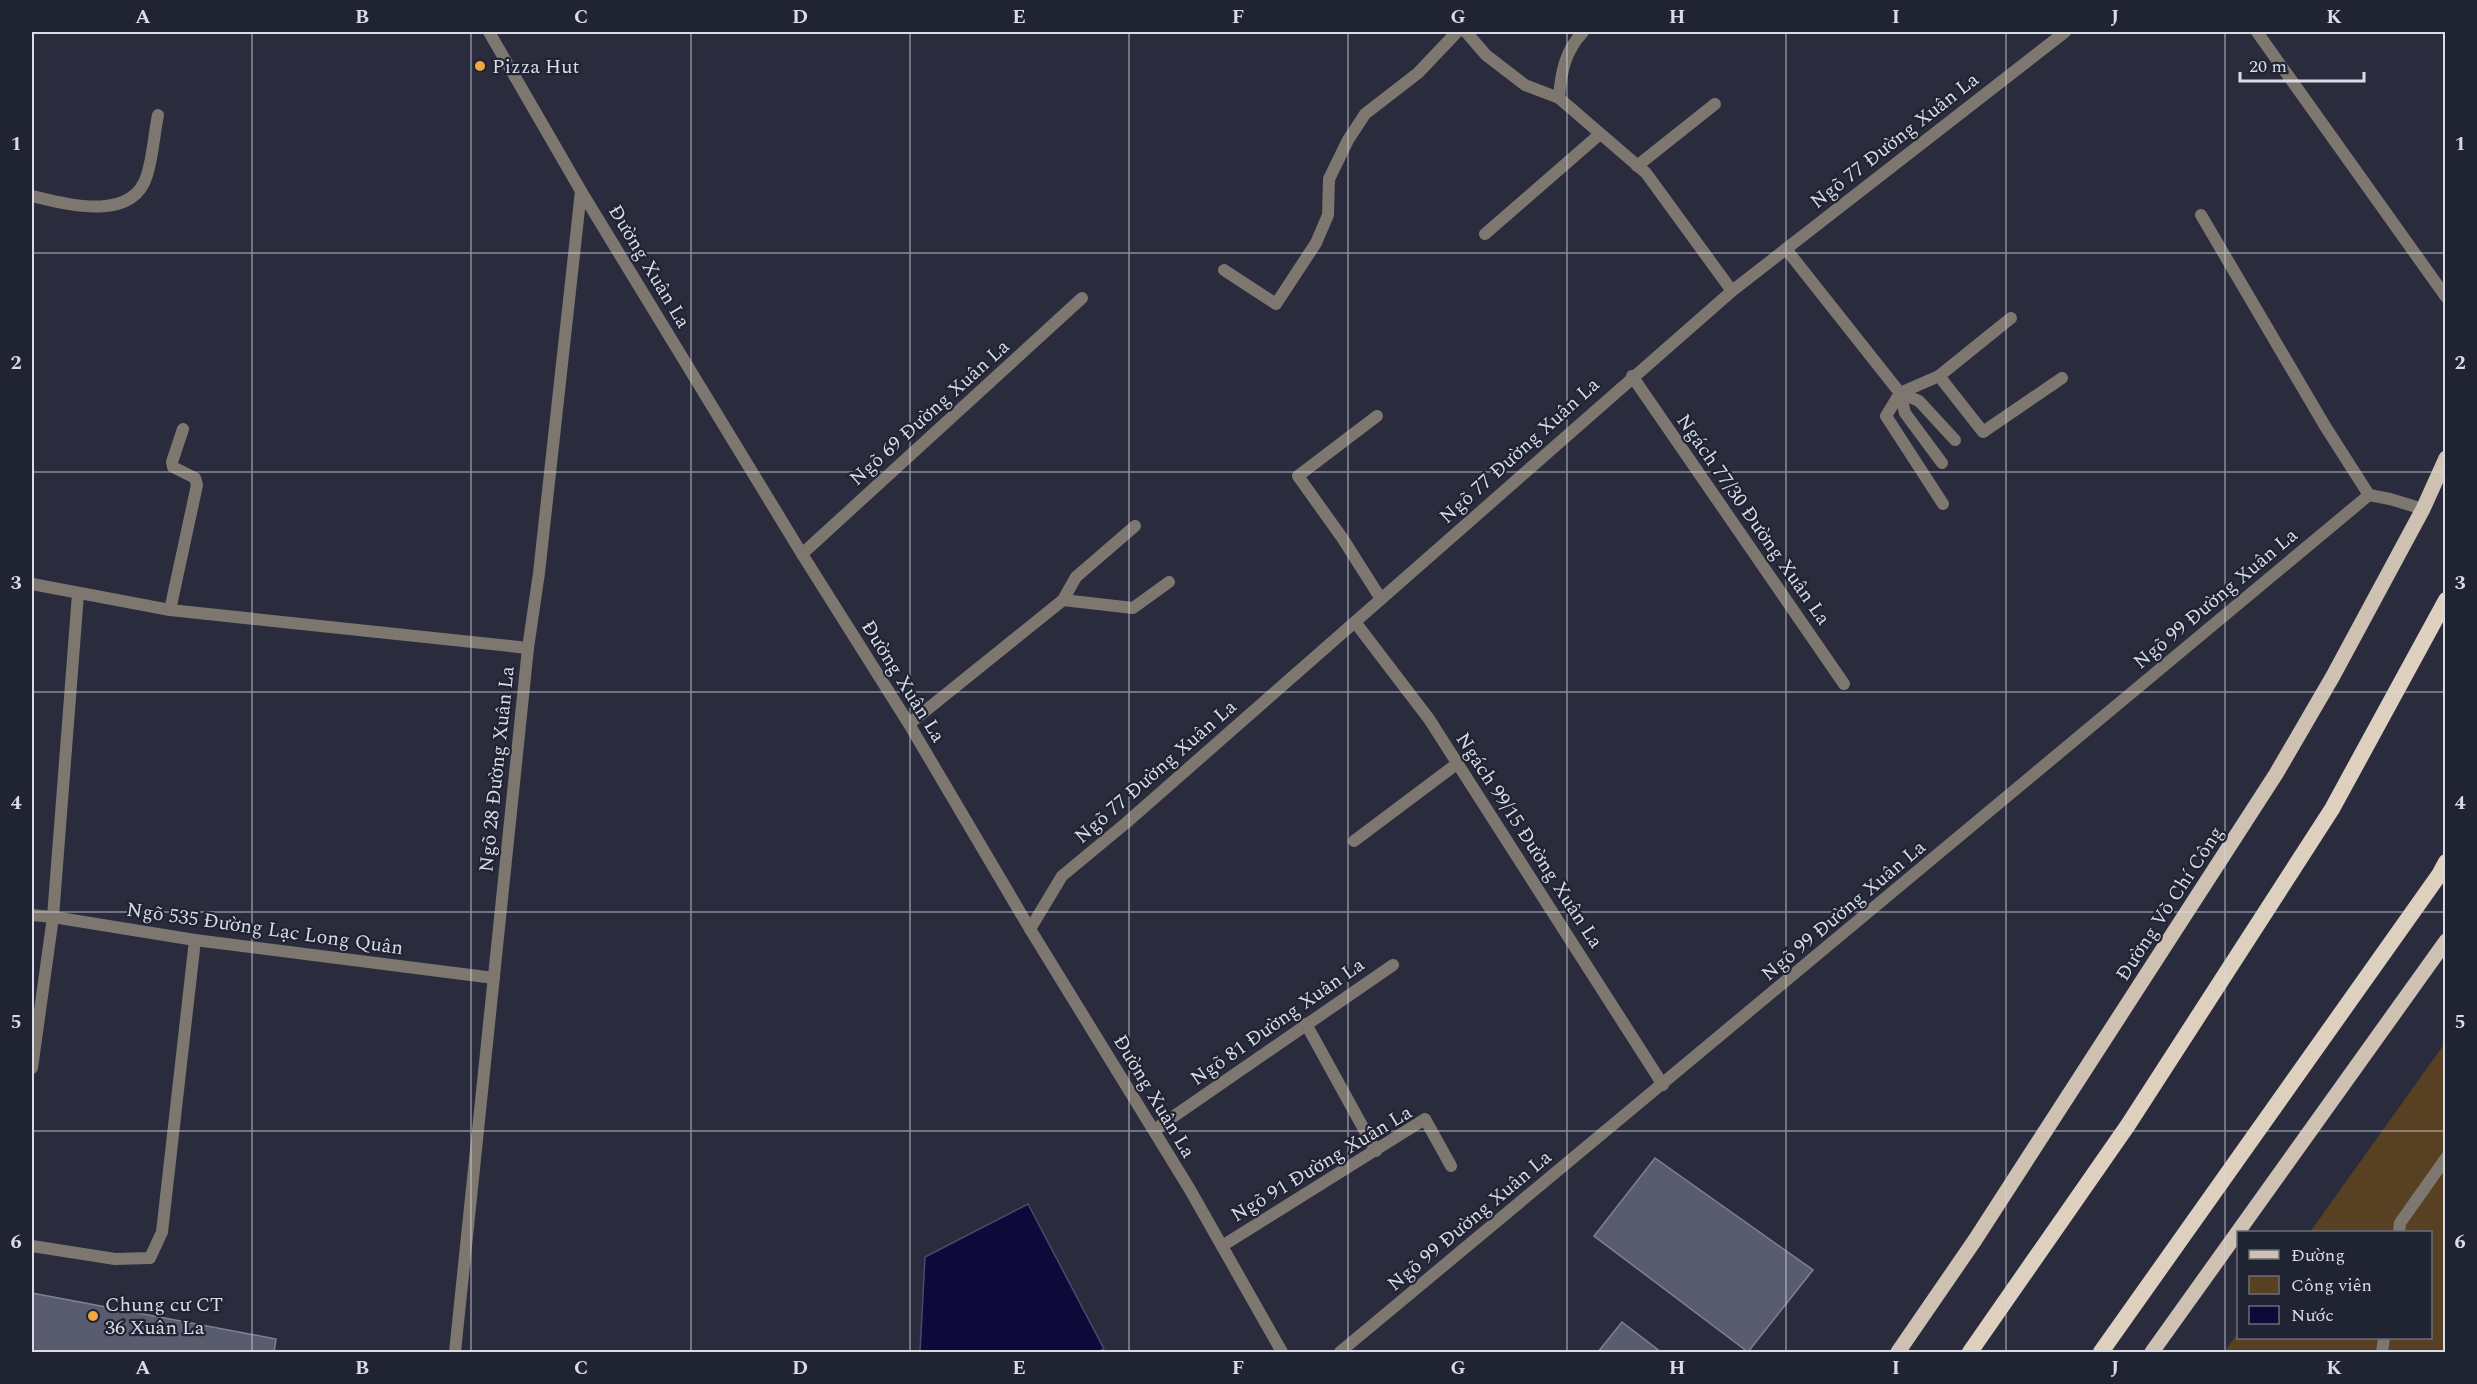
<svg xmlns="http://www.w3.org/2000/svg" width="2477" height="1384" viewBox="0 0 2477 1384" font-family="Spectral,serif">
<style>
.green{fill:#584023}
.water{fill:#0d0a3a;stroke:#4a496e;stroke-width:1.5}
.building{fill:#595c6f;stroke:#7e8295;stroke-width:1.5}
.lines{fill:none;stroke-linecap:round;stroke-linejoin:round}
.service{stroke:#7e7770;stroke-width:12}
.minor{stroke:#7e7770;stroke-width:12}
.tertiary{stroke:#7e7770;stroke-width:12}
.primary{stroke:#cec1b2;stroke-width:15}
.trunk{stroke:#ded0bf;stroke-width:16}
.grid{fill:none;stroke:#d9dbe6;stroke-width:1.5;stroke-opacity:0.55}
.poi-dot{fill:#f1a63f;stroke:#202332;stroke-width:2}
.labels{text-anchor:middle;stroke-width:4.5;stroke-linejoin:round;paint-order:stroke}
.poi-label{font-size:20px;fill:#d9dbe6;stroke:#202332;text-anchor:start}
.street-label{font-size:20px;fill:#d9dbe6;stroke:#202332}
.neatline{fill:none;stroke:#d9dbe6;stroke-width:2}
.grid-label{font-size:20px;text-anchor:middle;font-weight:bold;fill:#d9dbe6}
</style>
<rect width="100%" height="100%" fill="#2a2c3d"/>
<!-- green -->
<path class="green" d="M2445 1043V1352H2224L2238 1333V1338H2430V1232H2310Z"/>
<!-- water -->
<path class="water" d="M1028 1204 1104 1349 1097 1352H920L925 1257Z"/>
<!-- building -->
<g class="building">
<path d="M1655 1158 1813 1270 1748 1352 1594 1236Z"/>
<path d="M32 1293 276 1339 274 1352H32Z"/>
<path d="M1622 1322 1661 1352H1598Z"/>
</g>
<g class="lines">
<!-- service -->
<g class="service">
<path d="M1466 32 1486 55 1525 85 1559 98 1646 173 1732 291"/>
<path d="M2257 32 2446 297"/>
<path d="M1559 98C1561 72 1565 51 1583 32"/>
<path d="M1637 166 1715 104"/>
<path d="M32 196C66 204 133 223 147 175 153 156 154 134 158 115"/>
<path d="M2201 215 2325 426 2369 495"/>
<path d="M1485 234 1600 134"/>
<path d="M1786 249 1900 393 1939 376 1983 432 2062 378"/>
<path d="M1224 270 1276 304 1316 243 1328 215 1329 179 1348 140 1365 114 1418 73 1457 32"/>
<path d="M1632 376 1844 684"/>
<path d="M1939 376 2011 318"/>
<path d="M1900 393 1886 416 1943 504"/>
<path d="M1900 393 1905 413 1942 463"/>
<path d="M1900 393 1919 401 1955 440"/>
<path d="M1377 416 1298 476 1343 539 1381 599"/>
<path d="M802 554 1082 298"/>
<path d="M1063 600 1133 608 1169 582"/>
<path d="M170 610 197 485 195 478 173 467 172 462 183 429"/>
<path d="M1355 622 1429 719 1663 1085"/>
<path d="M909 724 1063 600 1076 577 1135 526"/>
<path d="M1354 841 1458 763"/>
<path d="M32 915 53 917 195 940 494 978"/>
<path d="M1030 929 1062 876 1126 823 1732 291 2065 32"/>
<path d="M1306 1024 1376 1151"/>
<path d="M1154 1130 1393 965"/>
<path d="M2399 1232 2400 1223 2446 1158"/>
<path d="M1222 1246 1425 1119 1451 1166"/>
<path d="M2382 1352 2384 1338"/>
</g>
<!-- minor -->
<g class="minor">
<path d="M32 584 170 610 528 648"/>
<path d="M32 1068 53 917 78 594"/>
<path d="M32 1246 115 1259 150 1258 162 1232 195 940"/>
<path d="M455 1352 528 648 539 573 581 191"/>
<path d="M1340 1352 2369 495 2390 499 2423 509"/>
</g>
<!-- tertiary -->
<path class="tertiary" d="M489 32 581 191 802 554 909 724 1030 929 1189 1188 1282 1352"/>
<!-- primary -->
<g class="primary">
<path d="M1898 1352 1975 1240 2276 774 2333 676 2423 509 2446 458"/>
<path d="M2152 1352 2446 941"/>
</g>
<!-- trunk -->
<g class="trunk">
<path d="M1970 1352 2128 1125 2332 809 2446 600"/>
<path d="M2101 1352 2439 875 2446 862"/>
</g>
</g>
<!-- grid -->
<path class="grid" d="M252 32V1352M471 32V1352M691 32V1352M910 32V1352M1129 32V1352M1348 32V1352M1567 32V1352M1786 32V1352M2006 32V1352M2225 32V1352M32 253H2446M32 472H2446M32 692H2446M32 912H2446M32 1131H2446"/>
<!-- markers -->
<g class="poi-dot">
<circle cx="480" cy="66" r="6"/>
<circle cx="93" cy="1316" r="6"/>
</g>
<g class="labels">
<!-- poi labels -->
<g class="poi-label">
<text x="492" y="73">Pizza Hut</text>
<text x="105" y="1311">Chung cư CT<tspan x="105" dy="23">36 Xuân La</tspan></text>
</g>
<!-- street labels -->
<g class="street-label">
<text transform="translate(1894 140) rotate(-38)" y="7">Ngõ 77 Đường Xuân La</text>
<text transform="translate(650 266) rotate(59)" y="7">Đường Xuân La</text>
<text transform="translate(929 412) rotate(-42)" y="7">Ngõ 69 Đường Xuân La</text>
<text transform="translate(1519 450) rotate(-42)" y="7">Ngõ 77 Đường Xuân La</text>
<text transform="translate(1754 519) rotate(55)" y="7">Ngách 77/30 Đường Xuân La</text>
<text transform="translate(2215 598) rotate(-40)" y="7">Ngõ 99 Đường Xuân La</text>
<text transform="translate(904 681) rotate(58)" y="7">Đường Xuân La</text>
<text transform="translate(496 769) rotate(-84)" y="7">Ngõ 28 Đường Xuân La</text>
<text transform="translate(1155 771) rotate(-41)" y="7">Ngõ 77 Đường Xuân La</text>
<text transform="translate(1530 840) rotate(57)" y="7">Ngách 99/15 Đường Xuân La</text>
<text transform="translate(2169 903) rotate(-57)" y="7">Đường Võ Chí Công</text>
<text transform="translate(1843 910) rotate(-40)" y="7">Ngõ 99 Đường Xuân La</text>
<text transform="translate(265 928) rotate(8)" y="7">Ngõ 535 Đường Lạc Long Quân</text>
<text transform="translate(1277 1021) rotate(-35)" y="7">Ngõ 81 Đường Xuân La</text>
<text transform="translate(1155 1096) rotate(59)" y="7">Đường Xuân La</text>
<text transform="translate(1321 1163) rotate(-31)" y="7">Ngõ 91 Đường Xuân La</text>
<text transform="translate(1469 1220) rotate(-40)" y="7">Ngõ 99 Đường Xuân La</text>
</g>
</g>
<!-- border -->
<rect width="2477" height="1384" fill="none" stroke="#202332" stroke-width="66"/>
<!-- legend -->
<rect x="2237" y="1231" width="195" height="108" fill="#202332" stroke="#6a6d7a" stroke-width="1.5"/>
<rect x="2249" y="1250" width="30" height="9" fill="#cec1b2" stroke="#6a6d7a" stroke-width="1.5"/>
<text x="2291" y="1261" font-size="18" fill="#d9dbe6">Đường</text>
<rect x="2249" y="1276" width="30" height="18" fill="#584023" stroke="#6a6d7a" stroke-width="1.5"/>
<text x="2291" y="1291" font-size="18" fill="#d9dbe6">Công viên</text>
<rect x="2249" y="1306" width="30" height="18" fill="#0d0a3a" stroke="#6a6d7a" stroke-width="1.5"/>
<text x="2291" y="1321" font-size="18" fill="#d9dbe6">Nước</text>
<!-- scale -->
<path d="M2240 72v9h124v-9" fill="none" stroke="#d9dbe6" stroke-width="3"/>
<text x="2249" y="72" font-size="18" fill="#d9dbe6" stroke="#202332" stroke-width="4.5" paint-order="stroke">20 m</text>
<rect x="33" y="33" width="2411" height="1318" class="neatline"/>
<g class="grid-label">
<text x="143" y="23">A</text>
<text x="362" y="23">B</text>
<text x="581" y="23">C</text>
<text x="800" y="23">D</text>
<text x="1019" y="23">E</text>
<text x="1238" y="23">F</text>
<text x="1458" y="23">G</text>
<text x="1677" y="23">H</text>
<text x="1896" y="23">I</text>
<text x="2115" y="23">J</text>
<text x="2334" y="23">K</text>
<text x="16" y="150">1</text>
<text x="2460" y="150">1</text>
<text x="16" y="369">2</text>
<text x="2460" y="369">2</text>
<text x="16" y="589">3</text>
<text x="2460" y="589">3</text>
<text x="16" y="809">4</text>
<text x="2460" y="809">4</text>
<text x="16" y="1028">5</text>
<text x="2460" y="1028">5</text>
<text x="16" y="1248">6</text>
<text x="2460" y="1248">6</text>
<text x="143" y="1374">A</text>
<text x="362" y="1374">B</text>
<text x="581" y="1374">C</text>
<text x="800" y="1374">D</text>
<text x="1019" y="1374">E</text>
<text x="1238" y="1374">F</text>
<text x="1458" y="1374">G</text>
<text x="1677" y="1374">H</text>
<text x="1896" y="1374">I</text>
<text x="2115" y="1374">J</text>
<text x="2334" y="1374">K</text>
</g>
</svg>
